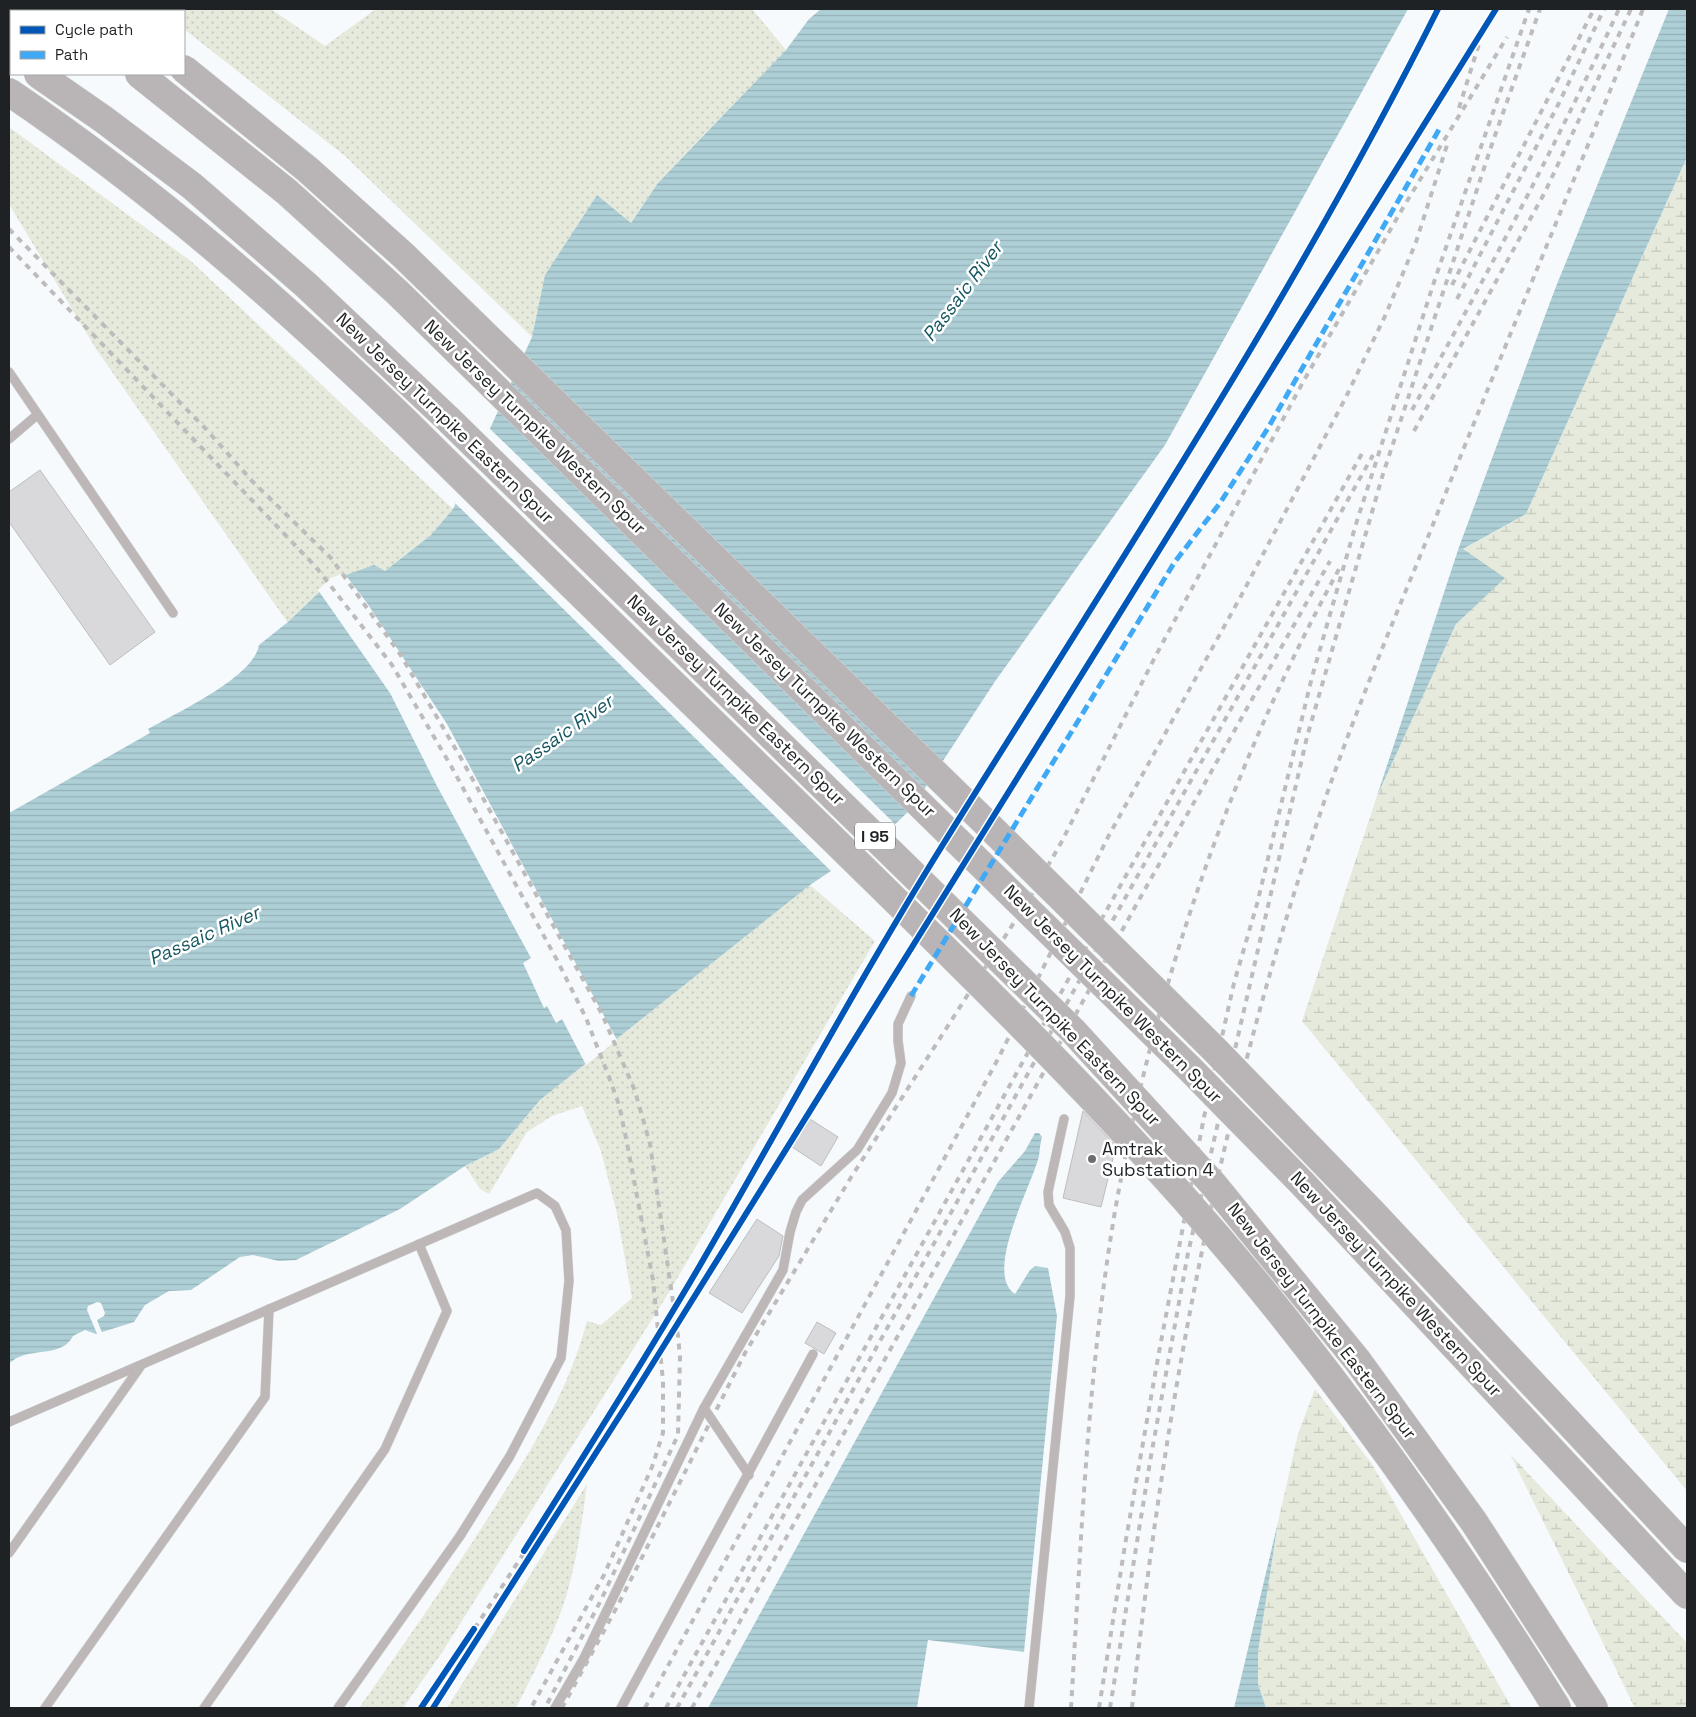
<svg xmlns="http://www.w3.org/2000/svg" width="1696" height="1717" viewBox="0 0 1696 1717" font-family="'Space Grotesk',sans-serif">
<style>
.grass{fill:url(#grass-dots)}
.wetland{fill:url(#wetland-marsh)}
.water{fill:url(#water-rules)}
.pier{fill:#f7fafc}
.building{fill:#d9d9dc;stroke:#bdbec0}
.lines{fill:none;stroke-linecap:round;stroke-linejoin:round}
.service-casing{stroke:#d5d7d9;stroke-width:10}
.motorway-casing{stroke:#d5d7d9;stroke-width:29}
.service{stroke:#bdb8b7;stroke-width:9}
.motorway{stroke:#b9b4b5;stroke-width:28}
.rail{stroke:#bdbbbb;stroke-width:4;stroke-dasharray:6 6;stroke-linecap:butt}
.motorway-bridge-casing{stroke:#d5d7d9;stroke-width:29;stroke-linecap:butt}
.motorway-bridge{stroke:#b9b4b5;stroke-width:28}
.quiet{stroke:#3fa9f5;stroke-width:5;stroke-dasharray:10 5;stroke-linecap:butt}
.cycleway-casing{stroke:#fff;stroke-width:9}
.cycleway{stroke:#0057b8;stroke-width:6}
.poi-dot{fill:#6b6e70;stroke:#fff;stroke-width:2}
.labels{text-anchor:middle;stroke-width:5;stroke-linejoin:round;paint-order:stroke}
.shield{fill:#fff;stroke:#626466;stroke-width:1}
.shield-label{font-size:16px;font-weight:bold;fill:#1f2225}
.street-label{font-size:18px;fill:#1f2225;stroke:#fff}
.poi-label{font-size:18px;fill:#1f2225;stroke:#fff;text-anchor:start}
.water-label{font-size:19px;font-style:italic;fill:#165761;stroke:#fff}
</style>
<defs>
<pattern id="grass-dots" width="8" height="8" patternUnits="userSpaceOnUse" patternTransform="scale(1.25)"><rect width="8" height="8" fill="#e5eadc"/><path d="M2 2h.1M6 6h.1" fill="none" stroke="#c4c8bd" stroke-width="1.8" stroke-linecap="round"/></pattern>
<pattern id="wetland-marsh" width="20" height="14" patternUnits="userSpaceOnUse" patternTransform="scale(1.25)"><rect width="20" height="14" fill="#e5eadc"/><path d="M1 5h8M5 5V1M11 12h8M15 12V8" fill="none" stroke="#c4c8bd"/></pattern>
<pattern id="water-rules" width="6" height="5" patternUnits="userSpaceOnUse" patternTransform="scale(1.25)"><rect width="6" height="5" fill="#aecfd6"/><path d="M0 2.5h6" fill="none" stroke="#95b1b8"/></pattern>
</defs>
<rect width="100%" height="100%" fill="#f7fafc"/>
<!-- grass -->
<g class="grass">
<path d="M158 9H271L325 46 376 9H752L786 50 658 183 631 223 597 195 545 275 532 337 345 156 184 29V11H161Z"/>
<path d="M9 127 192 262 453 509 431 535 385 571 332 580 288 623 96 349 9 204Z"/>
<path d="M810 885 875 941 671 1289 443 1651 403 1708H359C405 1643 450 1578 493 1510 532 1449 568 1392 587 1321L601 1325 632 1298 617 1214 601 1151 582 1106 552 1116 527 1132 489 1194 480 1189 465 1166 499 1149 540 1100Z"/>
<path d="M587 1484C582 1522 577 1560 566 1597 554 1635 534 1672 516 1708H447Z"/>
</g>
<!-- wetland -->
<g class="wetland">
<path d="M1687 157V1491L1302 1021 1377 796 1456 624 1504 578 1462 550 1526 514Z"/>
<path d="M1315 1389 1372 1464 1512 1708H1266L1258 1684V1652L1278 1522 1298 1434Z"/>
<path d="M1510 1454 1687 1643V1708H1635Z"/>
</g>
<!-- water -->
<g class="water">
<path d="M821 9H1408L1165 445 996 680 912 808 883 836 810 885 540 1100 499 1149 465 1166 400 1209 296 1260 279 1261 253 1255 240 1257 191 1290 169 1291 145 1305 134 1322 96 1334 85 1330 73 1336C63 1356 37 1349 19 1357 15 1358 12 1362 9 1363V813L150 733 148 729C176 713 254 677 259 645L288 622 332 580 374 565 385 571 431 535 453 509 532 337 545 275 597 195 631 223 658 183 786 50 809 19Z"/>
<path d="M1669 9H1687V157L1526 514 1463 549 1505 578 1456 624 1377 796 1459 547 1555 289Z"/>
<path d="M1035 1133H1039L1042 1137C1040 1143 1040 1149 1039 1156 1032 1185 983 1273 1015 1294L1030 1270 1035 1266 1048 1268 1057 1316 1024 1652 928 1640 917 1708H708L998 1182 1025 1151Z"/>
<path d="M1278 1522 1258 1652V1684L1266 1708H1234Z"/>
</g>
<!-- pier -->
<g class="pier">
<path d="M488 427 641 575 897 826 885 838 833 873 454 502Z"/>
<path d="M344 573 367 603 447 724 617 1040 586 1065 562 1019 556 1023 547 1006 544 1008 523 963 531 958 437 786 390 693 318 590 331 578Z"/>
<path d="M97 1302 101 1303 105 1313 104 1316 97 1320 103 1335 98 1336 87 1310 88 1306Z"/>
</g>
<!-- building -->
<g class="building">
<path d="M40 470 155 632 110 665 9 522V492Z"/>
<path d="M1083 1111 1116 1146 1101 1207 1063 1198Z"/>
<path d="M810 1119 838 1137 821 1166 792 1147Z"/>
<path d="M757 1219 783 1236 779 1256 742 1313 709 1293Z"/>
<path d="M817 1322 836 1333 824 1354 805 1343Z"/>
</g>
<g class="lines">
<defs>
<g id="service">
<path d="M9 372 173 613"/>
<path d="M9 439 37 415"/>
<path d="M9 1422 537 1193 555 1206 566 1230 569 1281 561 1358 510 1456 460 1536 338 1708"/>
<path d="M749 1475 704 1408 783 1270 790 1232 796 1212 802 1200 857 1150 892 1093 901 1063 898 1041V1024L911 996"/>
<path d="M9 1553 140 1367"/>
<path d="M45 1708 265 1397 269 1309"/>
<path d="M204 1708 385 1449 447 1311 419 1244"/>
<path d="M555 1708 584 1658 704 1408"/>
<path d="M621 1708 813 1354"/>
<path d="M1029 1708 1070 1296V1248L1065 1232 1049 1205 1048 1192 1064 1119"/>
</g>
<g id="motorway">
<path d="M48 9 52 11"/>
<path d="M103 9 106 11"/>
<path d="M9 54 11 56"/>
</g>
</defs>
<!-- service casing -->
<use href="#service" class="service-casing"/>
<!-- motorway casing -->
<use href="#motorway" class="motorway-casing"/>
<!-- service -->
<use href="#service" class="service"/>
<!-- motorway -->
<use href="#motorway" class="motorway"/>
<!-- rail -->
<g class="rail">
<path d="M1459 108 1479 44"/>
<path d="M9 229 205 428 253 482 331 558 400 654 462 760 602 1014 635 1091 650 1144 678 1336 680 1357 678 1435 601 1600 545 1708"/>
<path d="M9 247 316 567 392 665 451 766 557 960 586 1018 609 1077 619 1105 626 1138 653 1280 663 1381V1433L652 1467 604 1575 531 1708"/>
<path d="M1452 285 1594 9"/>
<path d="M1457 299 1559 103 1604 9"/>
<path d="M1412 410C1485 278 1556 146 1619 9"/>
<path d="M1414 431 1545 192 1631 9"/>
<path d="M421 1708C507 1582 589 1453 667 1322 760 1165 845 1003 941 848 1112 570 1293 301 1438 9"/>
<path d="M433 1708 640 1384 1496 9"/>
<path d="M562 1708 618 1605 745 1353 850 1179 1029 899 1062 841 1155 657 1303 382 1404 206 1507 37"/>
<path d="M645 1708 936 1174 999 1057 1108 837 1241 596 1345 399 1386 314 1416 242 1448 142"/>
<path d="M666 1708 1100 922 1364 450"/>
<path d="M677 1708 1109 927 1373 455"/>
<path d="M692 1708 1135 907 1330 561"/>
<path d="M1071 1708C1081 1545 1087 1379 1114 1217 1153 990 1229 771 1339 569"/>
<path d="M1099 1708 1125 1545 1159 1352 1204 1117 1234 983 1257 904 1312 677 1356 524 1435 279 1529 9"/>
<path d="M1110 1708 1151 1456 1188 1253 1307 737 1383 474 1493 141 1540 9"/>
<path d="M1132 1708C1164 1412 1217 1124 1311 841 1345 736 1388 634 1430 532 1500 357 1573 184 1643 9"/>
</g>
<defs>
<g id="motorway-bridge">
<path d="M184 69 307 169 404 256 988 825 1215 1050 1372 1212 1687 1549"/>
<path d="M38 74 103 119 192 186 306 285 449 420 1073 1031 1213 1184 1357 1360 1474 1522 1594 1708"/>
<path d="M139 74 287 192 397 292 1191 1070 1302 1183 1687 1595"/>
<path d="M9 92C155 191 281 302 408 424 550 565 694 704 837 843 955 959 1073 1073 1183 1197 1323 1355 1446 1529 1557 1708"/>
</g>
</defs>
<!-- motorway-bridge casing -->
<use href="#motorway-bridge" class="motorway-bridge-casing"/>
<!-- motorway-bridge -->
<use href="#motorway-bridge" class="motorway-bridge"/>
<!-- quiet -->
<path class="quiet" d="M911 996 1174 563 1220 503 1268 428 1441 126"/>
<defs>
<g id="cycleway">
<path d="M524 1551C583 1457 643 1363 699 1267 780 1127 857 983 942 846 1114 570 1293 300 1438 9"/>
<path d="M421 1708 474 1629"/>
<path d="M433 1708 640 1384 1496 9"/>
</g>
</defs>
<!-- cycleway casing -->
<use href="#cycleway" class="cycleway-casing"/>
<!-- cycleway -->
<use href="#cycleway" class="cycleway"/>
</g>
<!-- markers -->
<circle class="poi-dot" cx="1092" cy="1159" r="5"/>
<g class="labels">
<!-- shield labels -->
<rect class="shield" x="855" y="822.5" width="40" height="27" rx="4"/>
<g class="shield-label">
<text x="875" y="842">I 95</text>
</g>
<!-- street labels -->
<g class="street-label">
<text transform="translate(445 418) rotate(44)" y="6">New Jersey Turnpike Eastern Spur</text>
<text transform="translate(535 427) rotate(44)" y="6">New Jersey Turnpike Western Spur</text>
<text transform="translate(736 700) rotate(44)" y="6">New Jersey Turnpike Eastern Spur</text>
<text transform="translate(825 710) rotate(44)" y="6">New Jersey Turnpike Western Spur</text>
<text transform="translate(1113 994) rotate(45)" y="6">New Jersey Turnpike Western Spur</text>
<text transform="translate(1055 1017) rotate(46)" y="6">New Jersey Turnpike Eastern Spur</text>
<text transform="translate(1396 1284) rotate(47)" y="6">New Jersey Turnpike Western Spur</text>
<text transform="translate(1322 1321) rotate(52)" y="6">New Jersey Turnpike Eastern Spur</text>
</g>
<!-- poi labels -->
<g class="poi-label">
<text x="1102" y="1155">Amtrak<tspan x="1102" dy="21">Substation 4</tspan></text>
</g>
<!-- water labels -->
<g class="water-label">
<text transform="translate(962 291) rotate(-53)" y="7">Passaic River</text>
<text transform="translate(562 733) rotate(-35)" y="7">Passaic River</text>
<text transform="translate(204 935) rotate(-24)" y="7">Passaic River</text>
</g>
</g>
<!-- border -->
<rect width="1696" height="1717" fill="none" stroke="#1f2225" stroke-width="20"/>
<!-- legend -->
<rect x="10" y="10" width="175" height="65" fill="#ffffff" stroke="#a5a7a8"/>
<rect x="20" y="26" width="25" height="8" fill="#0057b8" stroke="#a5a7a8"/>
<text x="55" y="35" font-size="15" fill="#1f2225">Cycle path</text>
<rect x="20" y="51" width="25" height="8" fill="#3fa9f5" stroke="#a5a7a8"/>
<text x="55" y="60" font-size="15" fill="#1f2225">Path</text>
</svg>
